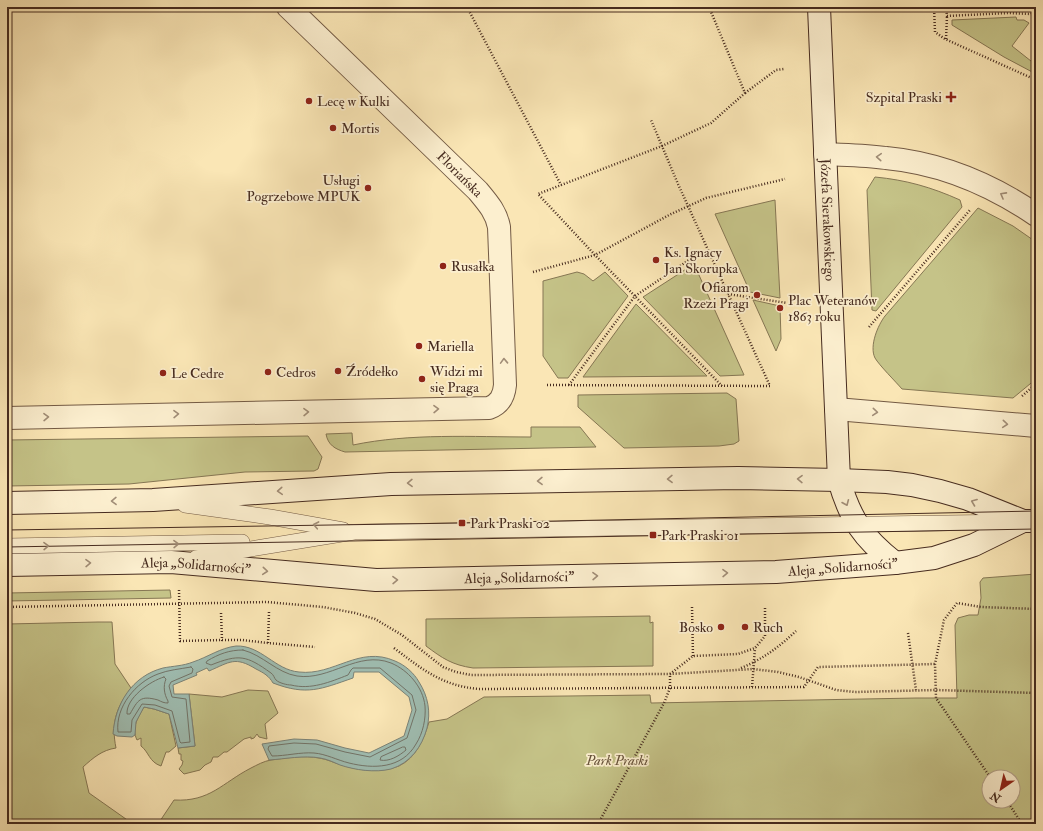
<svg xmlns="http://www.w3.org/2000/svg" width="1043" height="831" viewBox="0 0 1043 831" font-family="'IM FELL Double Pica',serif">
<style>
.green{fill:#c5c388;stroke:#867754;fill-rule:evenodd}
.water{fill:#9fbeb3;stroke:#7b8378}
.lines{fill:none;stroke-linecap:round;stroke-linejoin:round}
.shore{stroke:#727469;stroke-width:1}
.lane-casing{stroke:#735a44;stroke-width:16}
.street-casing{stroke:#735a44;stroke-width:24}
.secondary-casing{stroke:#462b1f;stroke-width:24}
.path{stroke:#462b1f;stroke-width:2.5;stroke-dasharray:1 2;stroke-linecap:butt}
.lane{stroke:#fcefcf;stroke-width:15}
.street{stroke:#fcefcf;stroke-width:22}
.secondary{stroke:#fcefcf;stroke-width:22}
.tram{stroke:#462b1f;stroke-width:1}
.oneway{stroke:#a18d77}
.poi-dot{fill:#8f2418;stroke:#fcefcf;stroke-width:1.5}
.labels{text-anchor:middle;stroke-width:3.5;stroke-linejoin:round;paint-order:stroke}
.poi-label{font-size:14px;fill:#462b1f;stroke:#fcefcf;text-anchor:start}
.street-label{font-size:14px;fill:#462b1f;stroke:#fcefcf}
.park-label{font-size:14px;font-style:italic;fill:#665139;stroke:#fcefcf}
</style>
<rect width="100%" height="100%" fill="#fae6b5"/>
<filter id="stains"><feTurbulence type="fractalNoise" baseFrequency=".005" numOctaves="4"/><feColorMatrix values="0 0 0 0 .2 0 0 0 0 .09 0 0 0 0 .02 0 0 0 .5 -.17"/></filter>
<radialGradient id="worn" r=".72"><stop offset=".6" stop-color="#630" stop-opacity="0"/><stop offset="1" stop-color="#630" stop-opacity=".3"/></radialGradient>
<!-- green -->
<g class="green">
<path d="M1016 17 1017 20H1024L1029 23 1012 46 1036 65V74L1004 57 952 25V20Z"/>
<path d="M875 177C906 180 931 187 960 200L962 207 876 311 872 310 867 190Z"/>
<path d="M775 200 780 298 750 292 715 214Z"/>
<path d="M978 208 1013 226 1036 242V379L1013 398 902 389C896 382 879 365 875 358 869 346 878 325 885 316Z"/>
<path d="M694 264 744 375 720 376 643 297Z"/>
<path d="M577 272 584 274 593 281 605 272 628 296 568 378H558L543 356V281Z"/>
<path d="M753 300 780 306 781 339 776 351Z"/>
<path d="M636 304 707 376 583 377Z"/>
<path d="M727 393 736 399 739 441 734 444 719 446 624 448 578 407V395Z"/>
<path d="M531 427H580L596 447 345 452C335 449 328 445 326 434L352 433 353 445C410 433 473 437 531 437Z"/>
<path d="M308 436 322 457 318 469 314 471 245 472 129 484 7 486V440Z"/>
<path d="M1036 574V824H158L174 800C210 802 222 783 251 768 257 765 264 761 271 760 286 758 304 755 319 758 327 759 334 763 342 765 360 771 381 773 399 766 416 758 424 739 429 722L447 719 484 697 650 695 651 703 916 698H957L955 625 958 618 969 615H978L981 598 980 582 983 578ZM989 777H1013V801H989Z"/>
<path d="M170 590 171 598 7 601V593Z"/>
<path d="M650 616V623L653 622V666L473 668C452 665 442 658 426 646V619Z"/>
<path d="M98 622H112L115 664 131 688C116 708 111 723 116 748 102 750 93 758 83 767L89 793 133 824H7V624Z"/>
<path d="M248 690 268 691 278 713 265 724 267 739 259 737 257 734 254 738 251 739V737L244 739 227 752H224L218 757H213L211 762 205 765 200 770 184 774 179 769 182 765 183 761 181 760V754H179L178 748 195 746 189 694 222 697Z"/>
<path d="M144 707 154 709 169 714 176 746 169 752H166L161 766C149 762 149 752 141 746V738L137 740C131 728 138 717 144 707Z"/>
</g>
<!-- water -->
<path class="water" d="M236 646C261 645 275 670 299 672 334 676 359 645 395 661 405 665 414 673 419 682 428 696 431 712 427 728 422 747 410 763 391 769 375 773 355 770 340 765 333 762 327 759 320 758 304 755 285 759 269 760L262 744 294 739 317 740 345 748 369 753 404 736 412 710 409 697 379 672H354L353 678C321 689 307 696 273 683 269 676 264 673 256 669 235 656 230 662 209 671L207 668 196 673 197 675 173 685 174 694H189L195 746 178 748 169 714 154 709 144 707 136 722 135 735 132 737 117 736 113 734C115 704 132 676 163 668 173 666 183 666 193 662 208 657 220 648 236 646Z"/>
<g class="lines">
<!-- shore -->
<g class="shore">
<path d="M243 650C263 655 277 673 297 676 330 681 358 650 391 663 408 670 423 687 425 706 426 719 423 733 416 744 402 769 373 769 349 763 337 760 326 754 314 753 300 752 286 756 272 756L268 749 269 746 294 743 316 744 345 752 370 757 407 738 416 710 412 695 380 668H353L351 670 348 675C330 682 311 690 291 685 287 685 279 683 276 680 274 678 274 675 271 673 246 655 239 654 211 665L206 663 207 661C219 654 229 650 243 650Z"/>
<path d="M191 667 193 669 192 673 171 682 169 686 172 697 186 699 190 742 181 743 180 742 172 711 155 705 142 704 132 720 131 732H118C115 707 136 682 158 674 168 670 180 669 191 667Z"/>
<path d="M164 677 166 679C163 686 164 694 168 701V703C164 703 162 702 158 700 140 695 138 700 130 714H127C126 698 150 681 164 677Z"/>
<path d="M403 747H405L406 750C399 756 389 762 380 760L381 757Z"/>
</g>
<defs>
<g id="lane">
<path d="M185 505 270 517 343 530"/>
<path d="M7 546 242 542"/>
<path d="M196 558 354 532 1015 522"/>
</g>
<g id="street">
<path d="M825 154C845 155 866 155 886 158 940 163 992 185 1036 215"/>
<path d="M836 409 1036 426"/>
<path d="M7 418 489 408C500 404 504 396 505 385L499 227C496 212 488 203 478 191L288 7"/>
</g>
<g id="secondary">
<path id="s1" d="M819 7 839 480C850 519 863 538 895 563"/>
<path d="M7 503 153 500 391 484 738 478 839 480 887 482 912 485 940 491 968 499 1023 521H1036"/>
<path id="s2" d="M7 565 171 562 376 580 776 572 895 563 934 558 974 545 1023 521"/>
</g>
</defs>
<!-- lane casing -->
<use href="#lane" class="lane-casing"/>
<!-- street casing -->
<use href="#street" class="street-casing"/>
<!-- secondary casing -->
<use href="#secondary" class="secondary-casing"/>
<!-- path -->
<g class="path">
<path d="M467 7 561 185"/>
<path d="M709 7 745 93 711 123 662 146 538 194 595 255 722 386"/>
<path d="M934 7 935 32 945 39 1036 80"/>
<path d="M946 7 947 16 1008 13 1031 14 1036 8"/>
<path d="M946 39 947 16"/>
<path d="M745 93 776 70 784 69"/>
<path d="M533 272 595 255 671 214 706 198 785 179"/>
<path d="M728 294 787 303"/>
<path d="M869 327 970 210"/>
<path d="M547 385 770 386 678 184 651 120"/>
<path d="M569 385 635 296 692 258 708 251"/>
<path d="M1022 396 1036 384"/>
<path d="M179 590 180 641 222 640"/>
<path d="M7 607 267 602 323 607 355 613 375 619 402 635 443 667 456 672 471 675 670 674 753 669 778 672 799 677 836 690 855 692 936 690 1036 693"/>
<path d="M692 607 693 656"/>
<path d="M269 612 268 643 315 647"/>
<path d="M221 613 222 640H242L268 643"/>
<path d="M908 633 916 690"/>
<path d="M394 648C422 669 442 686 479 689L804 687 818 667 935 664"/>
<path d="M741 668C763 659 779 647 796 631"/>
<path d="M752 687 755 648"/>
<path d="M990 777 936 698 935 664 944 620 957 603 981 607 1036 609"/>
<path d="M1007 801 1022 824"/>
<path d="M598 824 664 703 670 688V674L693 656 738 654 755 648 765 636V606"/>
</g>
<!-- lane -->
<use href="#lane" class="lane"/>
<!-- street -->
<use href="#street" class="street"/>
<!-- secondary -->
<use href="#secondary" class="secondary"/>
<!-- tram -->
<g class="tram">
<path d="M7 530 462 523 1036 511"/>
<path d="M7 547 1036 529"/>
</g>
</g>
<!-- one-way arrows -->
<defs><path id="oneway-chevron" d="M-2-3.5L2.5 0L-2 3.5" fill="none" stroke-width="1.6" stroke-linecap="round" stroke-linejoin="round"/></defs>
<g class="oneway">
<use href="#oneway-chevron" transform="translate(879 157) rotate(-176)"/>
<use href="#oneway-chevron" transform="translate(1003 195) rotate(-151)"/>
<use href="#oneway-chevron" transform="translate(504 361) rotate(-92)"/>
<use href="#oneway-chevron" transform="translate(436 409) rotate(-1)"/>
<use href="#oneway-chevron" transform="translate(306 412) rotate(-1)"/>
<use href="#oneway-chevron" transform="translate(875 412) rotate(5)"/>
<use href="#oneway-chevron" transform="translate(176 414) rotate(-1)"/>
<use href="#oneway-chevron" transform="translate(46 417) rotate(-1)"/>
<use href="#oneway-chevron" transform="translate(1005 424) rotate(5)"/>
<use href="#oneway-chevron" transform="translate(670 479) rotate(179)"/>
<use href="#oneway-chevron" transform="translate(800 479) rotate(-179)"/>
<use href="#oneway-chevron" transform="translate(540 481) rotate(179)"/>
<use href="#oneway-chevron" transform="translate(410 483) rotate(179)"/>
<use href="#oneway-chevron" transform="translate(280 491) rotate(176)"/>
<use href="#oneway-chevron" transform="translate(114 501) rotate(179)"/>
<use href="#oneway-chevron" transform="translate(974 502) rotate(-159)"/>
<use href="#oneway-chevron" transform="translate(846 503) rotate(67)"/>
<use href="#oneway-chevron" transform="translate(316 525) rotate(-169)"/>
<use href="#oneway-chevron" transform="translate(176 544) rotate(-1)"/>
<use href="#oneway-chevron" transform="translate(46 546) rotate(-1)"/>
<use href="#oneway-chevron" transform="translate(88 563) rotate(-1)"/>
<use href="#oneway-chevron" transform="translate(265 571) rotate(5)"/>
<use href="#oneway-chevron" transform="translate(725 573) rotate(-1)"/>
<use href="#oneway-chevron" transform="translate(595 576) rotate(-1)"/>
<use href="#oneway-chevron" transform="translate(395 580) rotate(-1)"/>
</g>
<!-- markers -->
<g class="poi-dot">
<path d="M949 91h4v4h4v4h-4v4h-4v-4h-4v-4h4z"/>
<circle cx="309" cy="101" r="4"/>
<circle cx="333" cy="128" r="4"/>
<circle cx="368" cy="188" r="4"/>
<circle cx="656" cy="260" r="4"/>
<circle cx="443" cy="266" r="4"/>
<circle cx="757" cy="295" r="4"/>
<circle cx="780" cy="308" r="4"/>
<circle cx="419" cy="346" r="4"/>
<circle cx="338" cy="371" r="4"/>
<circle cx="268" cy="372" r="4"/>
<circle cx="163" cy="373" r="4"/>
<circle cx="422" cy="379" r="4"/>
<rect x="458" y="519" width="8" height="8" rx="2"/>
<rect x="649" y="531" width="8" height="8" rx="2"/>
<circle cx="721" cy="627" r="4"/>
<circle cx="745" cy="627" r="4"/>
</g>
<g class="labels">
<!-- poi labels -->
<g class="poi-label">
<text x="942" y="102" text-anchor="end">Szpital Praski</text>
<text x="317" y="106">Lecę w Kulki</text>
<text x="341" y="133">Mortis</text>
<text x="360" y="185" text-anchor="end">Usługi<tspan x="360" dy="16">Pogrzebowe MPUK</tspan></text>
<text x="664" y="257">Ks. Ignacy<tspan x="664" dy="16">Jan Skorupka</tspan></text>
<text x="451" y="271">Rusałka</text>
<text x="749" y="292" text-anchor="end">Ofiarom<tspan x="749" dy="16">Rzezi Pragi</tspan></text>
<text x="788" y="305">Plac Weteranów<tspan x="788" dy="16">1863 roku</tspan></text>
<text x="427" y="351">Mariella</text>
<text x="346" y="376">Źródełko</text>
<text x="430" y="376">Widzi mi<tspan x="430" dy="16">się Praga</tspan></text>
<text x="276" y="377">Cedros</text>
<text x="171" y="378">Le Cedre</text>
<text x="470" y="528">Park Praski 02</text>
<text x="661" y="540">Park Praski 01</text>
<text x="713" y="632" text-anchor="end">Bosko</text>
<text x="753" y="632">Ruch</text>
</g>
<!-- street labels -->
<g class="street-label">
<text transform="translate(460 174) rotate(45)" y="5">Floriańska</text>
<text dy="5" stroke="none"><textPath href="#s1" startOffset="213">Józefa Sierakowskiego</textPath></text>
<text dy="5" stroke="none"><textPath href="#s2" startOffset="189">Aleja „Solidarności”</textPath></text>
<text dy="5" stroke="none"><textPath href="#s2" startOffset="837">Aleja „Solidarności”</textPath></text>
<text dy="5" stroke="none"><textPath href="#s2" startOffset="513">Aleja „Solidarności”</textPath></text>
</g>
<!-- park labels -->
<g class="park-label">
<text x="617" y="765">Park Praski</text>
</g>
</g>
<!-- margin -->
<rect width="1043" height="831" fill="none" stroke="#fae6b5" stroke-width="24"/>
<rect x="8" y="8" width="1027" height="815" fill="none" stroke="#462b1f" stroke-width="2"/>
<rect x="12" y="12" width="1019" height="807" fill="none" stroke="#462b1f"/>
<!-- north arrow -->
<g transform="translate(1001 789) rotate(214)"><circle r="19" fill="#fcefcf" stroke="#b3a189"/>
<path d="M0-3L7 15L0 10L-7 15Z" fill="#8f2418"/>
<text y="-6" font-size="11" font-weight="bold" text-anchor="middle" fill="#462b1f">N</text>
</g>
<rect width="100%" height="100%" filter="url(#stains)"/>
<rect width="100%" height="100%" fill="url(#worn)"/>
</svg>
